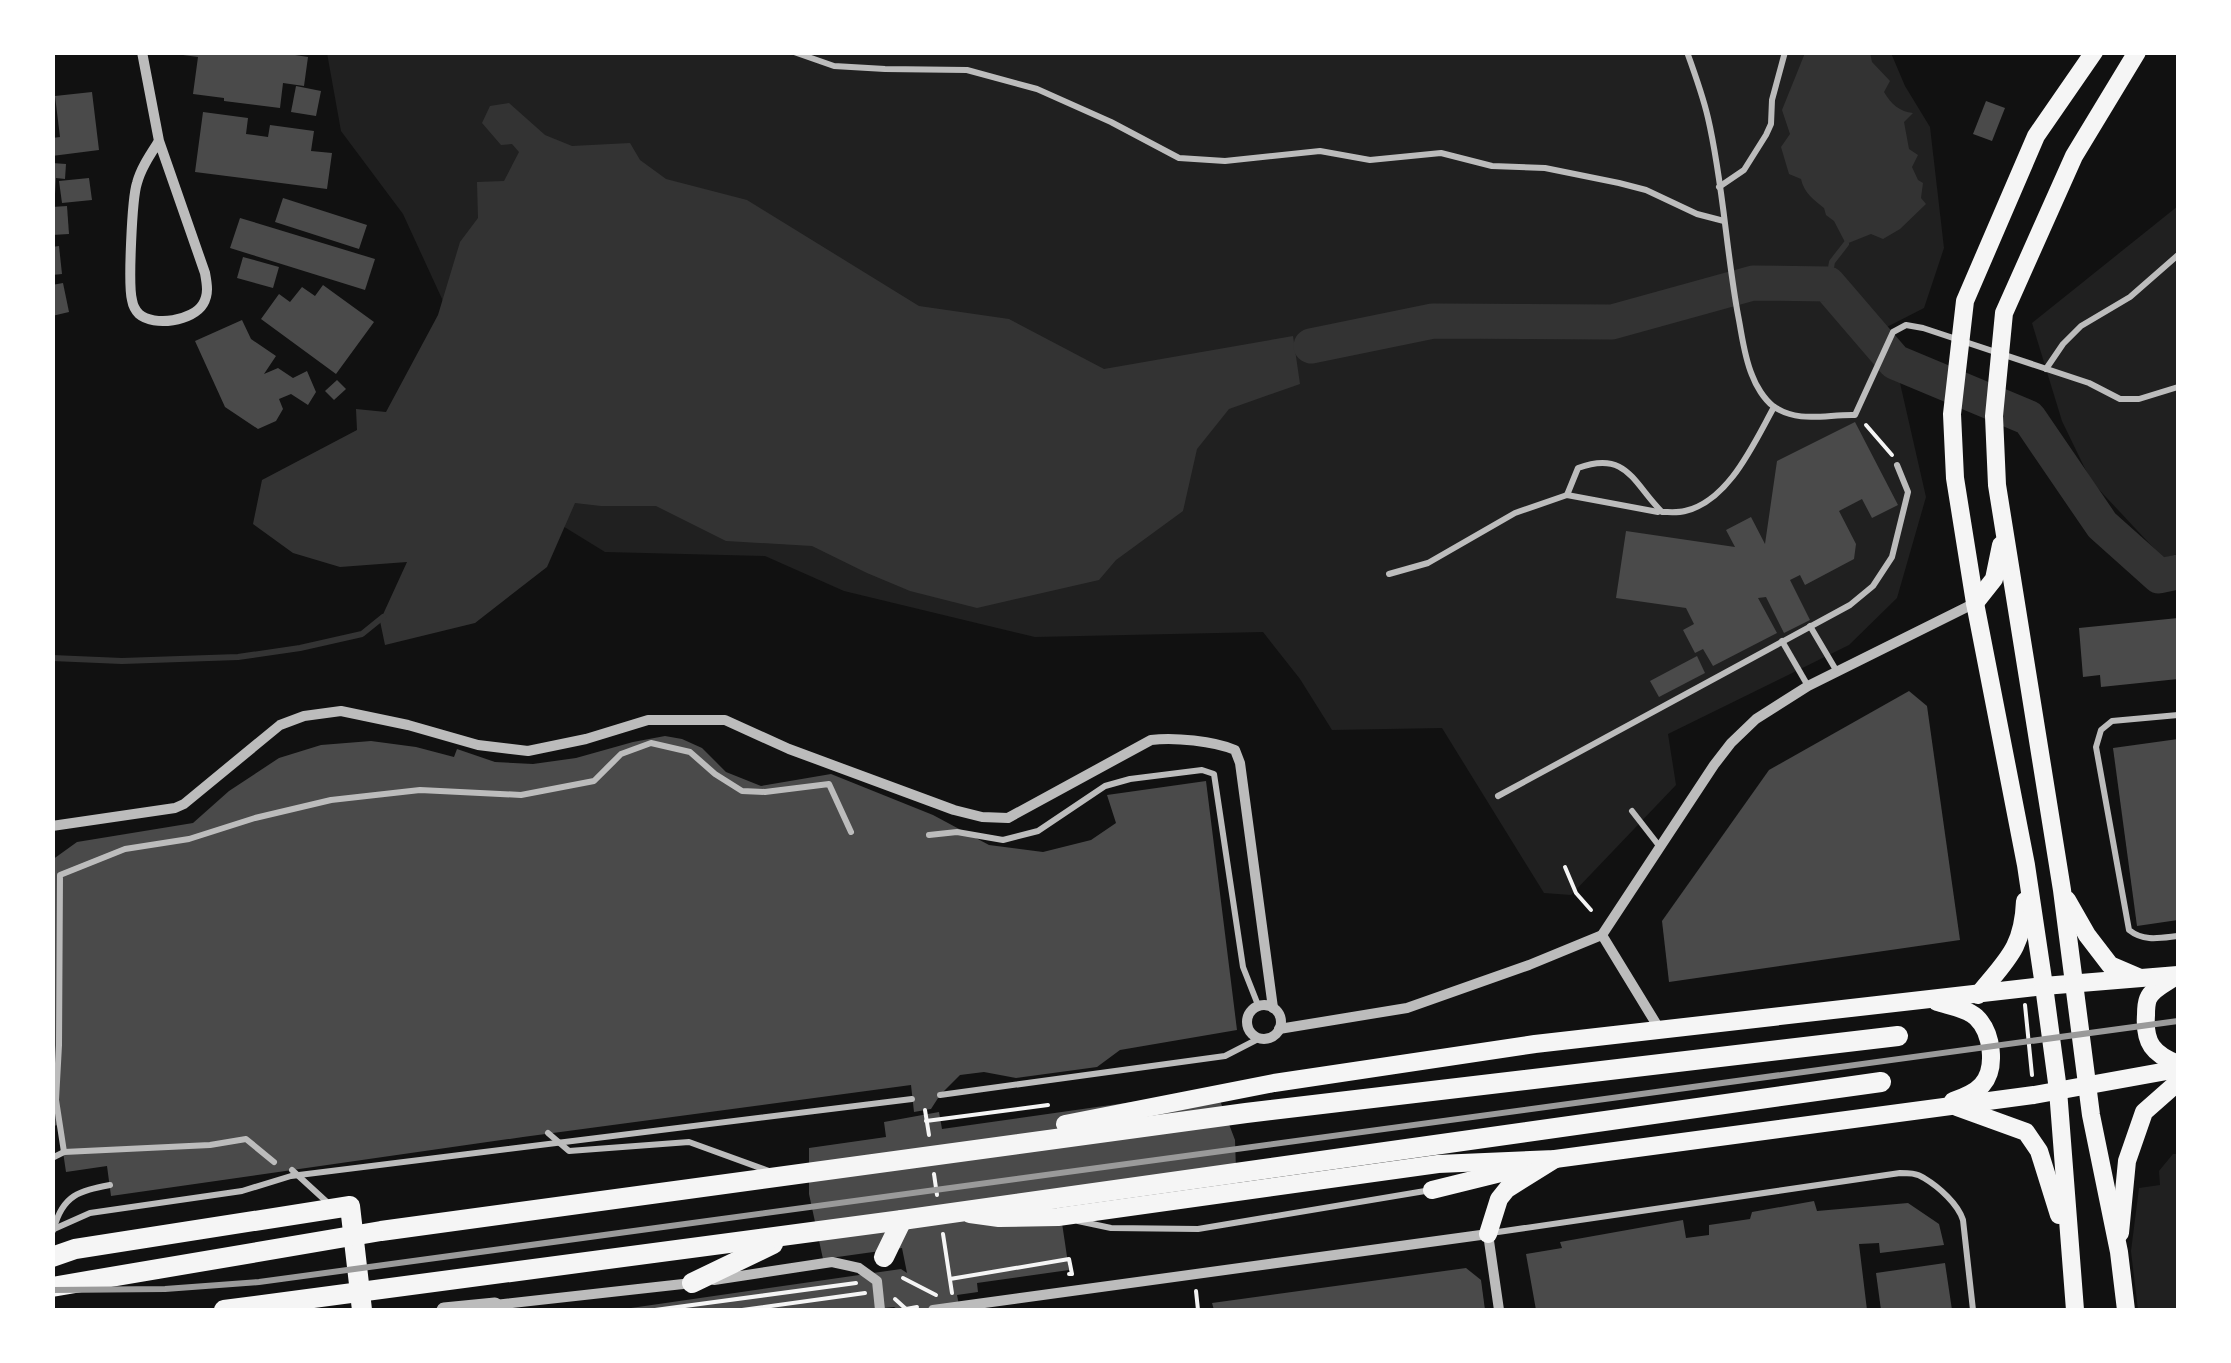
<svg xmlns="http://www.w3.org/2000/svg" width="2231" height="1363" viewBox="0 0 2231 1363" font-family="Manrope,sans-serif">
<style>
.green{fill:#202020}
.water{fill:#333}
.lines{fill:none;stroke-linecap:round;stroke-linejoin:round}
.stream{stroke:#333;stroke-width:6}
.river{stroke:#333;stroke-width:35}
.building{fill:#4a4a4a}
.path{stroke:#f5f5f5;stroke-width:4}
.service{stroke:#bcbcbc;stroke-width:6}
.minor{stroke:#bcbcbc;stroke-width:10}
.tertiary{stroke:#bcbcbc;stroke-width:15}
.secondary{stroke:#f5f5f5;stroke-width:18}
.primary{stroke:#f5f5f5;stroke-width:20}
.rail{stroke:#9a9a9a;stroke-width:6}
</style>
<rect width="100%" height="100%" fill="#111"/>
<!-- green -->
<g class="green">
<path d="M327 53H1891L1905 86 1930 127 1944 248 1924 308 1881 330 1900 383 1926 497 1897 598 1849 645 1668 734 1676 785 1571 895 1544 893 1442 728 1332 730 1300 679 1263 632 1035 637 844 591 765 556 605 552 540 512 403 214 341 131Z"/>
<path d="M2178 206V554L2163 558 2091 481 2062 421 2032 323Z"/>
<path d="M2173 1154H2178V1310H2138L2131 1251 2139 1188 2160 1185 2159 1171Z"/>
</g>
<!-- water -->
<g class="water">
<path d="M1805 53H1870L1872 62 1890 81 1884 92C1891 104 1900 112 1913 113L1904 122 1909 149 1918 155 1912 167 1918 180 1923 183 1921 198 1926 204 1900 229 1883 239 1871 234 1846 244 1834 221 1826 215 1824 208C1814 200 1804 193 1801 179L1789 174 1781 147 1790 134 1782 110Z"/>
<path d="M509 103 545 135 572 146 630 143 640 160 666 179 747 200 919 306 1009 319 1104 369 1293 336 1300 384 1229 409 1197 449 1183 511 1116 560 1099 580 977 608 910 591 867 573 812 546 726 541 656 506H601L575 503 547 567 475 623 385 645 380 621 407 562 340 567 293 553 253 524 262 480 357 430 356 409 386 412 438 315 460 242 478 218 477 182 504 181 519 152 512 144 501 145 482 123 490 106Z"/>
</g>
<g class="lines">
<!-- stream -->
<g class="stream">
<path d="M1828 284 1832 262 1846 244"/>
<path d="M52 658 122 661 238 657 300 648 362 634 383 617"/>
</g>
<!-- river -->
<path class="river" d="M1311 346 1433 321 1612 322 1753 283 1828 284 1895 362 2029 418 2102 525 2159 576 2178 572"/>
</g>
<!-- building -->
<g class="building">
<path d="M183 52H276L308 57 304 86 283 83 280 108 224 101V98L193 94 198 57 183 55Z"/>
<path d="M296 86 321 91 316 116 291 112Z"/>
<path d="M92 92 99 150 52 156V138L60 137 55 96Z"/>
<path d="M1986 101 2005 108 1992 141 1973 134Z"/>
<path d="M203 112 248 118 246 134 268 137 270 125 314 131 311 151 332 153 327 189 195 172Z"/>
<path d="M52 163 66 164 65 179 56 178 55 194 52 193Z"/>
<path d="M89 178 92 200 62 203 59 181Z"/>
<path d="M283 198 367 225 359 249 275 222Z"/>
<path d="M67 206 69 234 52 235V207Z"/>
<path d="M240 218 375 259 365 290 230 248Z"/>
<path d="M59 246 62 274 52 275V247Z"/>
<path d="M243 257 279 267 273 288 237 278Z"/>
<path d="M63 283 69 312 52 316V285Z"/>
<path d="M323 285 374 322 336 374 261 319 279 294 290 302 302 287 315 296Z"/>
<path d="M242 320 251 339 276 356 264 374 278 368 293 378 307 371 316 392 308 405 291 394 279 399 283 409 276 421 258 429 225 407 195 341Z"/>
<path d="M337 380 346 389 334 400 325 391Z"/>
<path d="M1855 422 1898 505 1872 518 1862 499 1839 511 1856 544 1854 559 1805 585 1800 575 1790 580 1810 620 1784 633 1766 597 1758 598 1777 633 1713 666 1703 649 1695 653 1683 630 1694 624 1686 608 1616 598 1626 531 1735 547 1726 530 1751 517 1765 544 1777 461Z"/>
<path d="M2178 618V679L2101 687 2100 675 2083 677 2079 628Z"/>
<path d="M1697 656 1705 673 1659 697 1650 681Z"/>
<path d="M1909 691 1927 706 1960 940 1669 982 1662 921 1769 770Z"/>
<path d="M665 736 682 739 702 748 726 772 761 786 831 774 933 815 989 845 1043 852 1091 840 1116 823 1107 795 1206 781 1237 1030 1120 1050 1097 1067 1016 1078 984 1072 960 1075 940 1095 931 1109 914 1112 911 1085 523 1137 111 1196 107 1166 66 1172 59 1125 52 1126V860L77 842 193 823 229 791 279 758 321 745 371 741 416 747 454 757 457 749 495 762 533 764 576 758 633 742Z"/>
<path d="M2178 739V920L2137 926 2113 748Z"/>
<path d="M1216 1090 1235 1140 1237 1200 1062 1223 1069 1270 977 1283 978 1292 957 1295 960 1310H899L894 1307 864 1310H631V1308L887 1271 901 1269 907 1273 902 1248 823 1259 809 1194V1148L886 1137 884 1122 939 1112 942 1129Z"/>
<path d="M1814 1201 1817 1211 1908 1203 1939 1224 1944 1245 1880 1253 1879 1243 1859 1244 1867 1310H1536L1526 1254 1562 1248 1560 1242 1683 1220 1686 1238 1709 1235V1225L1750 1219 1752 1212Z"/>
<path d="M1945 1263 1952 1310H1881L1876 1273Z"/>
<path d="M1466 1268 1481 1280 1485 1310H1214L1212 1303Z"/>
</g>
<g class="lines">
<!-- path -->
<g class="path">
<path d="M1866 425 1892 455"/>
<path d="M1565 867 1576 893 1591 910"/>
<path d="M2025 1005 2032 1075"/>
<path d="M925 1110 929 1135"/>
<path d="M926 1121 1048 1105"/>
<path d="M934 1174 937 1195"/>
<path d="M943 1234 952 1293"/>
<path d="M903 1278 936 1295"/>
<path d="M950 1279 1069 1259 1072 1274H1069"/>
<path d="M1196 1291 1198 1310"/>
<path d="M895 1299 906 1309 917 1307"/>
<path d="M655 1310 856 1283"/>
<path d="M742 1310 865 1293"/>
</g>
<!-- service -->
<g class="service">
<path d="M794 52 834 66 885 69 967 70 1037 89 1111 122 1179 158 1225 161 1320 151 1370 160 1441 153 1492 166 1545 168 1619 183 1646 190 1697 214 1724 221"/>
<path d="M1687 52C1695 74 1703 96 1708 118 1723 182 1726 250 1738 315 1742 335 1744 356 1752 375 1756 386 1764 399 1773 406 1798 424 1827 414 1855 415L1893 332 1906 325 1923 328 2089 383 2120 399H2139L2178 387"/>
<path d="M1719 187 1744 170 1766 135 1771 124 1772 100 1785 52"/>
<path d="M2046 369 2063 344 2081 326 2130 297 2178 255"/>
<path d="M1567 495 1578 468C1627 450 1633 483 1662 512 1669 512 1678 513 1685 511 1729 501 1754 443 1774 407"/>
<path d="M1389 574 1428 563 1515 513 1567 495 1658 512"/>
<path d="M1810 626 1836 670"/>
<path d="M1782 641 1808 686"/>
<path d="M2178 715 2112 721 2101 730 2096 747 2129 930C2144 942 2160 938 2178 936"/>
<path d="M1498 796 1850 605 1873 586 1892 557 1908 492 1897 465"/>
<path d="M1632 811 1660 847"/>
<path d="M929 835 957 832 1003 840 1038 831 1105 786 1130 779 1202 770 1214 774 1243 967 1258 1005"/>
<path d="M940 1095 1225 1056 1260 1038"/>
<path d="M548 1133 569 1151 689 1142 769 1171"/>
<path d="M64 1152 56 1100 59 1045 60 875 125 849 189 839 255 818 331 800 420 790 521 795 594 781 621 754 651 743 690 752 715 774 742 791 765 792 829 784 851 832"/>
<path d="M52 1158 64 1152 210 1145 246 1139 274 1162"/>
<path d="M292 1170 328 1203"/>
<path d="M1078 1221 1111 1228 1198 1229 1431 1190"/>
<path d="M54 1228C63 1195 79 1191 110 1185"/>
<path d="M52 1232 54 1229 90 1213 242 1191 291 1176 912 1099"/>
<path d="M1491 1233 1900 1173C1908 1173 1917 1173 1924 1178 1939 1187 1958 1204 1963 1220L1973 1310"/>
</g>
<!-- minor -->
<g class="minor">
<path d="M142 52 159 141 205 273C207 284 209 294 203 304 193 321 154 327 139 314 135 310 133 306 132 300 128 285 132 198 137 183 141 168 150 155 159 141"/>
<path d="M52 826 175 808 184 804 280 725 304 716 341 711 408 725 478 745 528 751 586 739 648 720H725L789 749 954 810 982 817 1008 818 1151 740C1174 737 1214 741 1235 750L1240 763 1273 1008"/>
<path d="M1602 935 1660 1030"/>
<circle cx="1264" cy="1022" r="17"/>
<path d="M1279 1029 1407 1008 1529 965 1602 935 1714 765 1731 743 1756 719 1808 686 1975 603"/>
<path d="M714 1280 832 1262 859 1268 877 1281 880 1310"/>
<path d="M495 1305 692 1283"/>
<path d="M933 1310 1488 1234 1499 1310"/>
</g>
<!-- tertiary -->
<path class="tertiary" d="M444 1310 495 1305"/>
<!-- secondary -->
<g class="secondary">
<path d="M1975 603 1994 579 2001 545"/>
<path d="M2067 900 2087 935 2110 965 2138 977"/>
<path d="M2173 978C2164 984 2152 989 2148 999 2146 1004 2146 1010 2146 1015 2144 1043 2153 1054 2178 1064"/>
<path d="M1978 995C2006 960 2023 949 2025 901"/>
<path d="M1937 1002C1950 1006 1966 1008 1976 1017 1992 1032 1997 1068 1982 1085 1975 1093 1962 1098 1953 1101"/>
<path d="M1957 1107 2026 1132 2039 1151 2059 1215"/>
<path d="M1065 1124 1274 1083 1535 1044 2044 986 2178 975"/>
<path d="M1432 1190 1521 1168"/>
<path d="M970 1214 999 1218 1058 1217 1438 1164 1555 1159 2034 1095 2178 1069"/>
<path d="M2120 1233 2127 1161 2144 1112 2178 1082"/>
<path d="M1488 1234 1499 1199 1507 1189 1555 1159"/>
<path d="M2075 1310 2058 1090 2044 986 2026 865 1975 603 1955 478 1952 414 1965 301 2036 136 2094 52"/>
<path d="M2126 1310 2119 1252 2091 1115 2062 890 1997 485 1994 416 2004 313 2074 156 2137 52"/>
</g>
<!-- primary -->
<g class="primary">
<path d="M52 1257 75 1249 350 1206 362 1310"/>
<path d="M884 1257 902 1220"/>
<path d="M692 1283 773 1244"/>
<path d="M52 1287 381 1231 1246 1113 1898 1036"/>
<path d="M224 1310 902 1220 1881 1082"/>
</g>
<!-- rail -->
<path class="rail" d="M52 1290 165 1289 259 1282 2178 1021"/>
</g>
<!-- border -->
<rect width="2231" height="1363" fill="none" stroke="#ffffff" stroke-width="110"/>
</svg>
